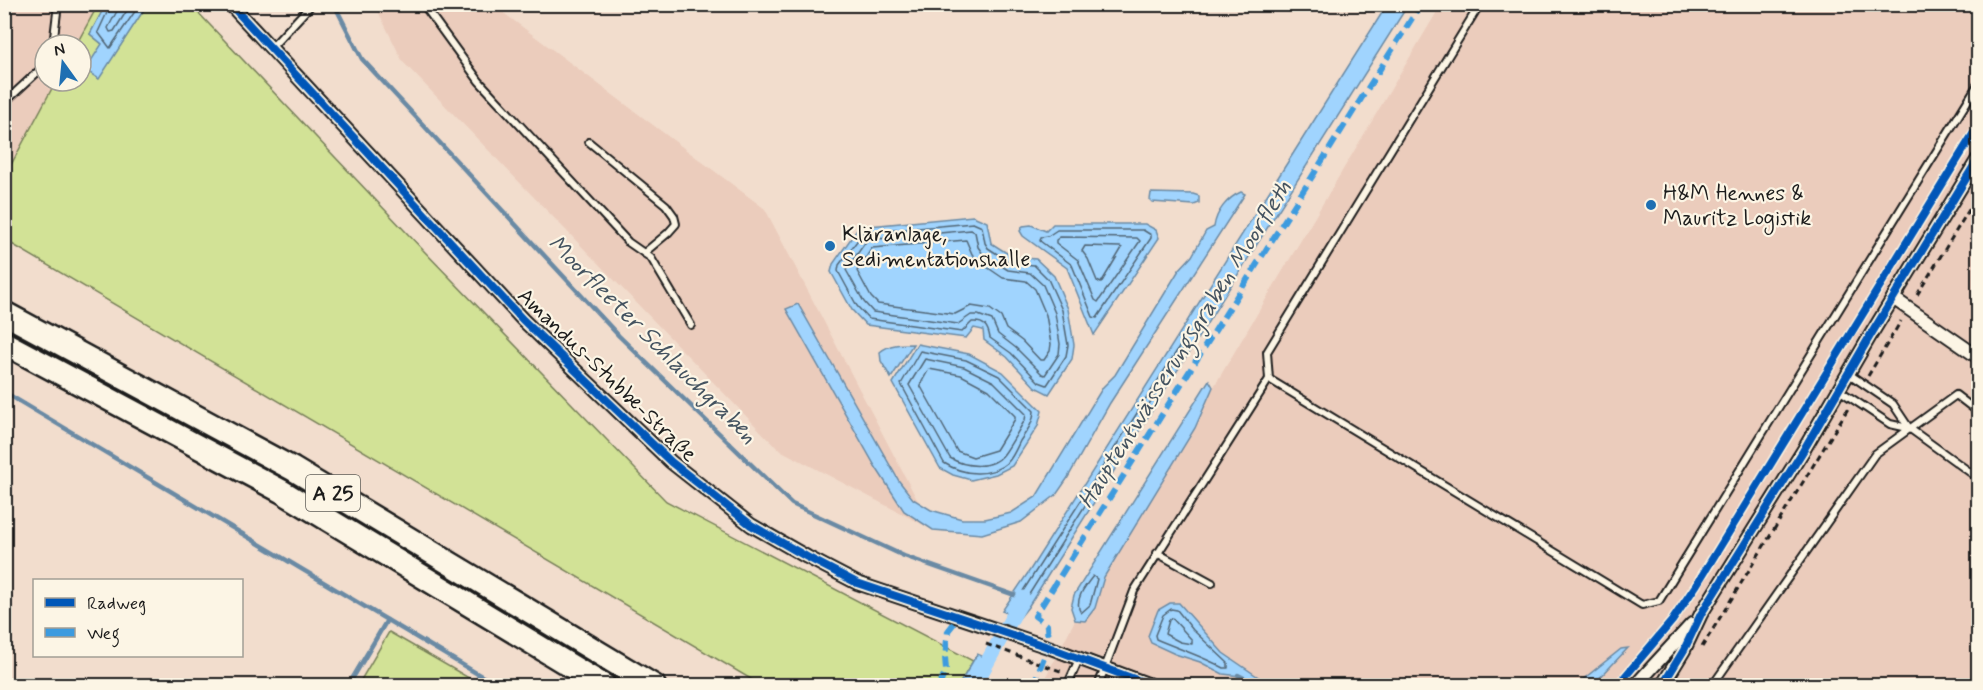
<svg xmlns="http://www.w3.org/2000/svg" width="1983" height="690" viewBox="0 0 1983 690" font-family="Mynerve,sans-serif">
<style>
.built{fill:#ebccbc}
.green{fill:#d2e296;stroke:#777f59;stroke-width:1.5}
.water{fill:#a0d4fe;stroke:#6b8aa4;stroke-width:1.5}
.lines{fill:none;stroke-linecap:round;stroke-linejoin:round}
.shore{stroke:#516676;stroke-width:1.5}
.stream{stroke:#6b8aa4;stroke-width:4.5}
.canal{stroke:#a0d4fe;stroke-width:15}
.service-casing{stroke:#1c1c1c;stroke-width:10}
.minor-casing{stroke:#1c1c1c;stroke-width:16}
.motorway-casing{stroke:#1c1c1c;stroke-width:27}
.path{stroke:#1c1c1c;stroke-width:3;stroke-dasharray:6 4.5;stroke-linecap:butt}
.service{stroke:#fcf5e5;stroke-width:6}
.minor{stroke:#fcf5e5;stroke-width:12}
.motorway{stroke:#fcf5e5;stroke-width:22}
.quiet{stroke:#3c9bdf;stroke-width:6;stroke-dasharray:12 6;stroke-linecap:butt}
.cycleway-casing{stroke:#fcf5e5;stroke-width:11}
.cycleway{stroke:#0057b8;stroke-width:8}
.poi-dot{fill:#1f6fb2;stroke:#fcf5e5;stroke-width:2}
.labels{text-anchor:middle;stroke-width:4.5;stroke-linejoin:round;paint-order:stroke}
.shield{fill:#fcf5e5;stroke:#5f5d58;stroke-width:1.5}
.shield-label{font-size:21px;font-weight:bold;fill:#1c1c1c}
.poi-label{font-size:22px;fill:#1c1c1c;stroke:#fcf5e5;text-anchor:start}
.street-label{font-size:22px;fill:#1c1c1c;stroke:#fcf5e5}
.water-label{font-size:24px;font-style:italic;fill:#445360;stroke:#fcf5e5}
</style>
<rect width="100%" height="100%" fill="#f2ddcd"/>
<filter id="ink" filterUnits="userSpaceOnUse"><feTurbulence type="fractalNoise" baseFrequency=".0167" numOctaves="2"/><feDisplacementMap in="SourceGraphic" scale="12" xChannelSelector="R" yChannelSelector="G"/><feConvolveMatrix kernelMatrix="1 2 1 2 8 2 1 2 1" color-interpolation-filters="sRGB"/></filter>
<g filter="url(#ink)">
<!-- built -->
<g class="built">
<path d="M5 5H98L76 45H45V81H56L5 176Z"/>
<path d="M375 5H493L765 209 933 530 778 449 403 62Z"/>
<path d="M1441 5H1978V685L1041 686 1075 620Z"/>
</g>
<!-- green -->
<g class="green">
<path d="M98 5H106L90 34 102 44 98 79 147 5H191L423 250 666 501 973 661 959 685H761L5 240V176L56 81H81V45H76Z"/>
<path d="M389 632 481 685H358Z"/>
</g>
<!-- water -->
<g class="water">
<path d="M106 4 147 5 99 79 85 70 102 44 90 34Z"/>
<path d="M1387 5H1408L1028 607 1020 617 1002 611 1030 570Z"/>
<path d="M1241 192 1245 194 1110 403 1067 479 1056 495 1021 522 982 534 933 530 904 511 875 466 786 309 798 304 899 481 913 499 931 510 962 519H985L1011 513 1036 497 1103 387 1115 375 1179 270 1192 256 1206 231 1214 227C1216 212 1227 198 1241 192Z"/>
<path d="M1151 193 1193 194 1199 196V203L1194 205 1152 202 1150 200Z"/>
<path d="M973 216 987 222 991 243 1013 257 1036 259 1054 276 1068 309 1074 345 1072 359 1049 394 1035 387 1007 357 984 340 983 330 974 328 966 338 866 325 852 310 831 272 833 264 859 227Z"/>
<path d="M1053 224H1145L1156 230 1159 238 1094 335 1067 268 1023 236 1020 231 1023 226 1031 225 1046 231Z"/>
<path d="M913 344 891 378 881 361 880 352C889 344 901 344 913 344Z"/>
<path d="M917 344 969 354 1003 372 1042 411 1038 426 1012 466 996 474 971 480 953 475 940 468 893 383Z"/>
<path d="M1209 380 1213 387 1195 428 1104 577 1095 608 1085 621 1075 620 1071 608 1074 595Z"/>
<path d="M1170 603H1179L1223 653 1270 685H1260L1240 676 1223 674 1200 662 1175 654 1151 643 1148 636 1158 610Z"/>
<path d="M1628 648 1593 685H1576L1621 649Z"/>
<path d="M977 654 994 661 979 685H959Z"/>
</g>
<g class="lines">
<!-- shore -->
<g class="shore">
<path d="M111 4 98 32 110 48 140 4"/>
<path d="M118 4 117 11 108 28 110 32 114 31 131 4"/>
<path d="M973 223 982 227 985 243 988 248 1011 263 1034 265 1048 279 1062 310 1068 345 1066 356 1047 385 1039 382 1011 353 990 338C988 327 985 321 972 322L962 332 869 319 857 306 838 271 839 265 863 233Z"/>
<path d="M971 230 975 232 978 247 983 254 1008 270 1030 273 1043 285 1055 313 1060 344 1059 354 1045 375 1042 374 1016 348 998 334 992 320 978 315H971L958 324 873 312 864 302 846 270 867 240Z"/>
<path d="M1057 230H1143L1151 235V238L1097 318 1093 317 1072 265 1040 241 1041 237 1048 236Z"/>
<path d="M1060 237 1137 238 1140 241 1098 302 1095 300 1078 260 1056 243V240Z"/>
<path d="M966 240 972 254 978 261 1003 278 1026 281 1035 289 1046 315 1051 344 1050 351 1044 360H1040L1022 341 1006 329 1001 317 990 309 971 306 955 314 878 304 871 297 857 271 872 248Z"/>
<path d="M1085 246 1120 247 1122 248 1101 283 1097 281 1088 259 1082 251Z"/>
<path d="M1182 343 1185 344V347L1023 604 1018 609H1015L1014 605Z"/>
<path d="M920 351 966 360 999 376 1034 411C1034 423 1026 432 1020 441 1017 447 1013 457 1008 462 990 478 963 475 944 463L901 384Z"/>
<path d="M925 359 964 367 994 382 1026 414 1025 420C1018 431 1012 443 1004 454 992 470 965 467 950 458L909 385Z"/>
<path d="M929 369 961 375 989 390 1015 416V419L996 450 973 457 957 451 920 385Z"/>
<path d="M1093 576 1097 579 1090 605 1081 613C1073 601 1085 586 1093 576Z"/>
<path d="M1171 609 1177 610 1193 630 1228 663V668H1224C1202 656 1179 649 1156 639L1155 635 1163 615Z"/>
<path d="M1172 618 1192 640V644L1180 642 1165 634 1169 620Z"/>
</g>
<!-- stream -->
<g class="stream">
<path d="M334 4 362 59 619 336 792 504 904 556 1017 596"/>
<path d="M4 392 498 686"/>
<path d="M1238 675 1260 686"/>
<path d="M348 686 387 620"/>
</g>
<!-- canal -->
<path class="canal" d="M974 686 1023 598"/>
<defs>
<g id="service">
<path d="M423 4 479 81 628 242 651 258 691 325"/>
<path d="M1480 4 1267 352 1269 379 1642 605 1659 601 1978 84"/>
<path d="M53 45 58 4"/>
<path d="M271 48 312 4"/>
<path d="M4 103 45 65"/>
<path d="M589 142 666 205 674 216 676 224 668 233 644 253"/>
<path d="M1849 374 1893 404 1909 428 1978 478"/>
<path d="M1839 390 1890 424 1908 428"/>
<path d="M1157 553 1212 583"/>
<path d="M1067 686 1079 659"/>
<path d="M1098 686 1134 591 1269 379"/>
<path d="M1712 686 1875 454 1956 395 1978 412"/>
</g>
<g id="minor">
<path d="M230 4 523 320 671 462 751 525 807 557 857 583 1048 647 1153 686"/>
<path d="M1893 298 1978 357"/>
<path d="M1635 686 1692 624"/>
<path d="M1662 686 1684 650 1701 614 1803 451 1870 336 1978 159"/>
</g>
<g id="motorway">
<path d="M4 313 293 469 654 686"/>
<path d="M4 343 281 491 604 686"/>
</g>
</defs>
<!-- service casing -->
<use href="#service" class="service-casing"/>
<!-- minor casing -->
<use href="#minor" class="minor-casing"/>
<!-- motorway casing -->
<use href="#motorway" class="motorway-casing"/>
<!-- path -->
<g class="path">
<path d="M1917 295 1978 195"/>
<path d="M1868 376 1901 321"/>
<path d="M986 644 1063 672"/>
<path d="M1702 647 1849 407"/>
</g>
<!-- service -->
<use href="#service" class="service"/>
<!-- minor -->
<use href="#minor" class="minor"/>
<!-- motorway -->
<use href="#motorway" class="motorway"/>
<!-- quiet -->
<g class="quiet">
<path d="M939 686 946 670 945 657 948 631 959 617"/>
<path d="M1033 686 1048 647 1047 625 1035 616 1421 4"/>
</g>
<defs>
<g id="cycleway">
<path d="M230 4 523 320 671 462 751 525 807 557 857 583 1048 647 1153 686"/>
<path d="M1617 686 1672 621 1697 584 1978 126"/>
<path d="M1662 686 1684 650 1701 614 1803 451 1870 336 1978 159"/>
</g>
</defs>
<!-- cycleway casing -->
<use href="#cycleway" class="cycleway-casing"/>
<!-- cycleway -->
<use href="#cycleway" class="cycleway"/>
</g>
</g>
<!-- markers -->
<g class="poi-dot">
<circle cx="1651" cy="205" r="6"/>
<circle cx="830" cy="246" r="6"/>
</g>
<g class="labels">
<!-- shield labels -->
<rect class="shield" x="306" y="475" width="54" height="36" rx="4.5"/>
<g class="shield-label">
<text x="333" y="500">A 25</text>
</g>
<!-- poi labels -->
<g class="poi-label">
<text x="1663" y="200">H&amp;M Hennes &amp;<tspan x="1663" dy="25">Mauritz Logistik</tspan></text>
<text x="842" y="241">Kläranlage,<tspan x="842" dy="25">Sedimentationshalle</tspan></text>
</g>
<!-- street labels -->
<g class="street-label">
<text transform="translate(608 374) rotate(44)" y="8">Amandus-Stubbe-Straße</text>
</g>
<!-- water labels -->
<g class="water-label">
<text transform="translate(653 339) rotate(45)" y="8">Moorfleeter Schlauchgraben</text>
<text transform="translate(1184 344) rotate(-58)" y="8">Hauptentwässerungsgraben Moorfleth</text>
</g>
</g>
<!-- margin -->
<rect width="1983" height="690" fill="none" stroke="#fcf5e5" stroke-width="24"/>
<rect x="12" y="12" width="1959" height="666" fill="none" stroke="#1c1c1c" stroke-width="2" filter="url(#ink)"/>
<!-- legend -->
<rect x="33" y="579" width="210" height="78" fill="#fcf5e5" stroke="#a29e95" stroke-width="1.5"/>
<rect x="45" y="598" width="30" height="9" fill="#0057b8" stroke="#a29e95" stroke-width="1.5"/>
<text x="87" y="609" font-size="18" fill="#1c1c1c">Radweg</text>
<rect x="45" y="628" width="30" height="9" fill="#3c9bdf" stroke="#a29e95" stroke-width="1.5"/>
<text x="87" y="639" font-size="18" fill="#1c1c1c">Weg</text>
<!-- north arrow -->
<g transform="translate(63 63) rotate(345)"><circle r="28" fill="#fcf5e5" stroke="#a29e95" stroke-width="1.5"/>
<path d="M0-4.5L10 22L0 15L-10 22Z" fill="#1f6fb2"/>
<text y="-9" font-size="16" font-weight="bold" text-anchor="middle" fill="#1c1c1c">N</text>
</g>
</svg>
